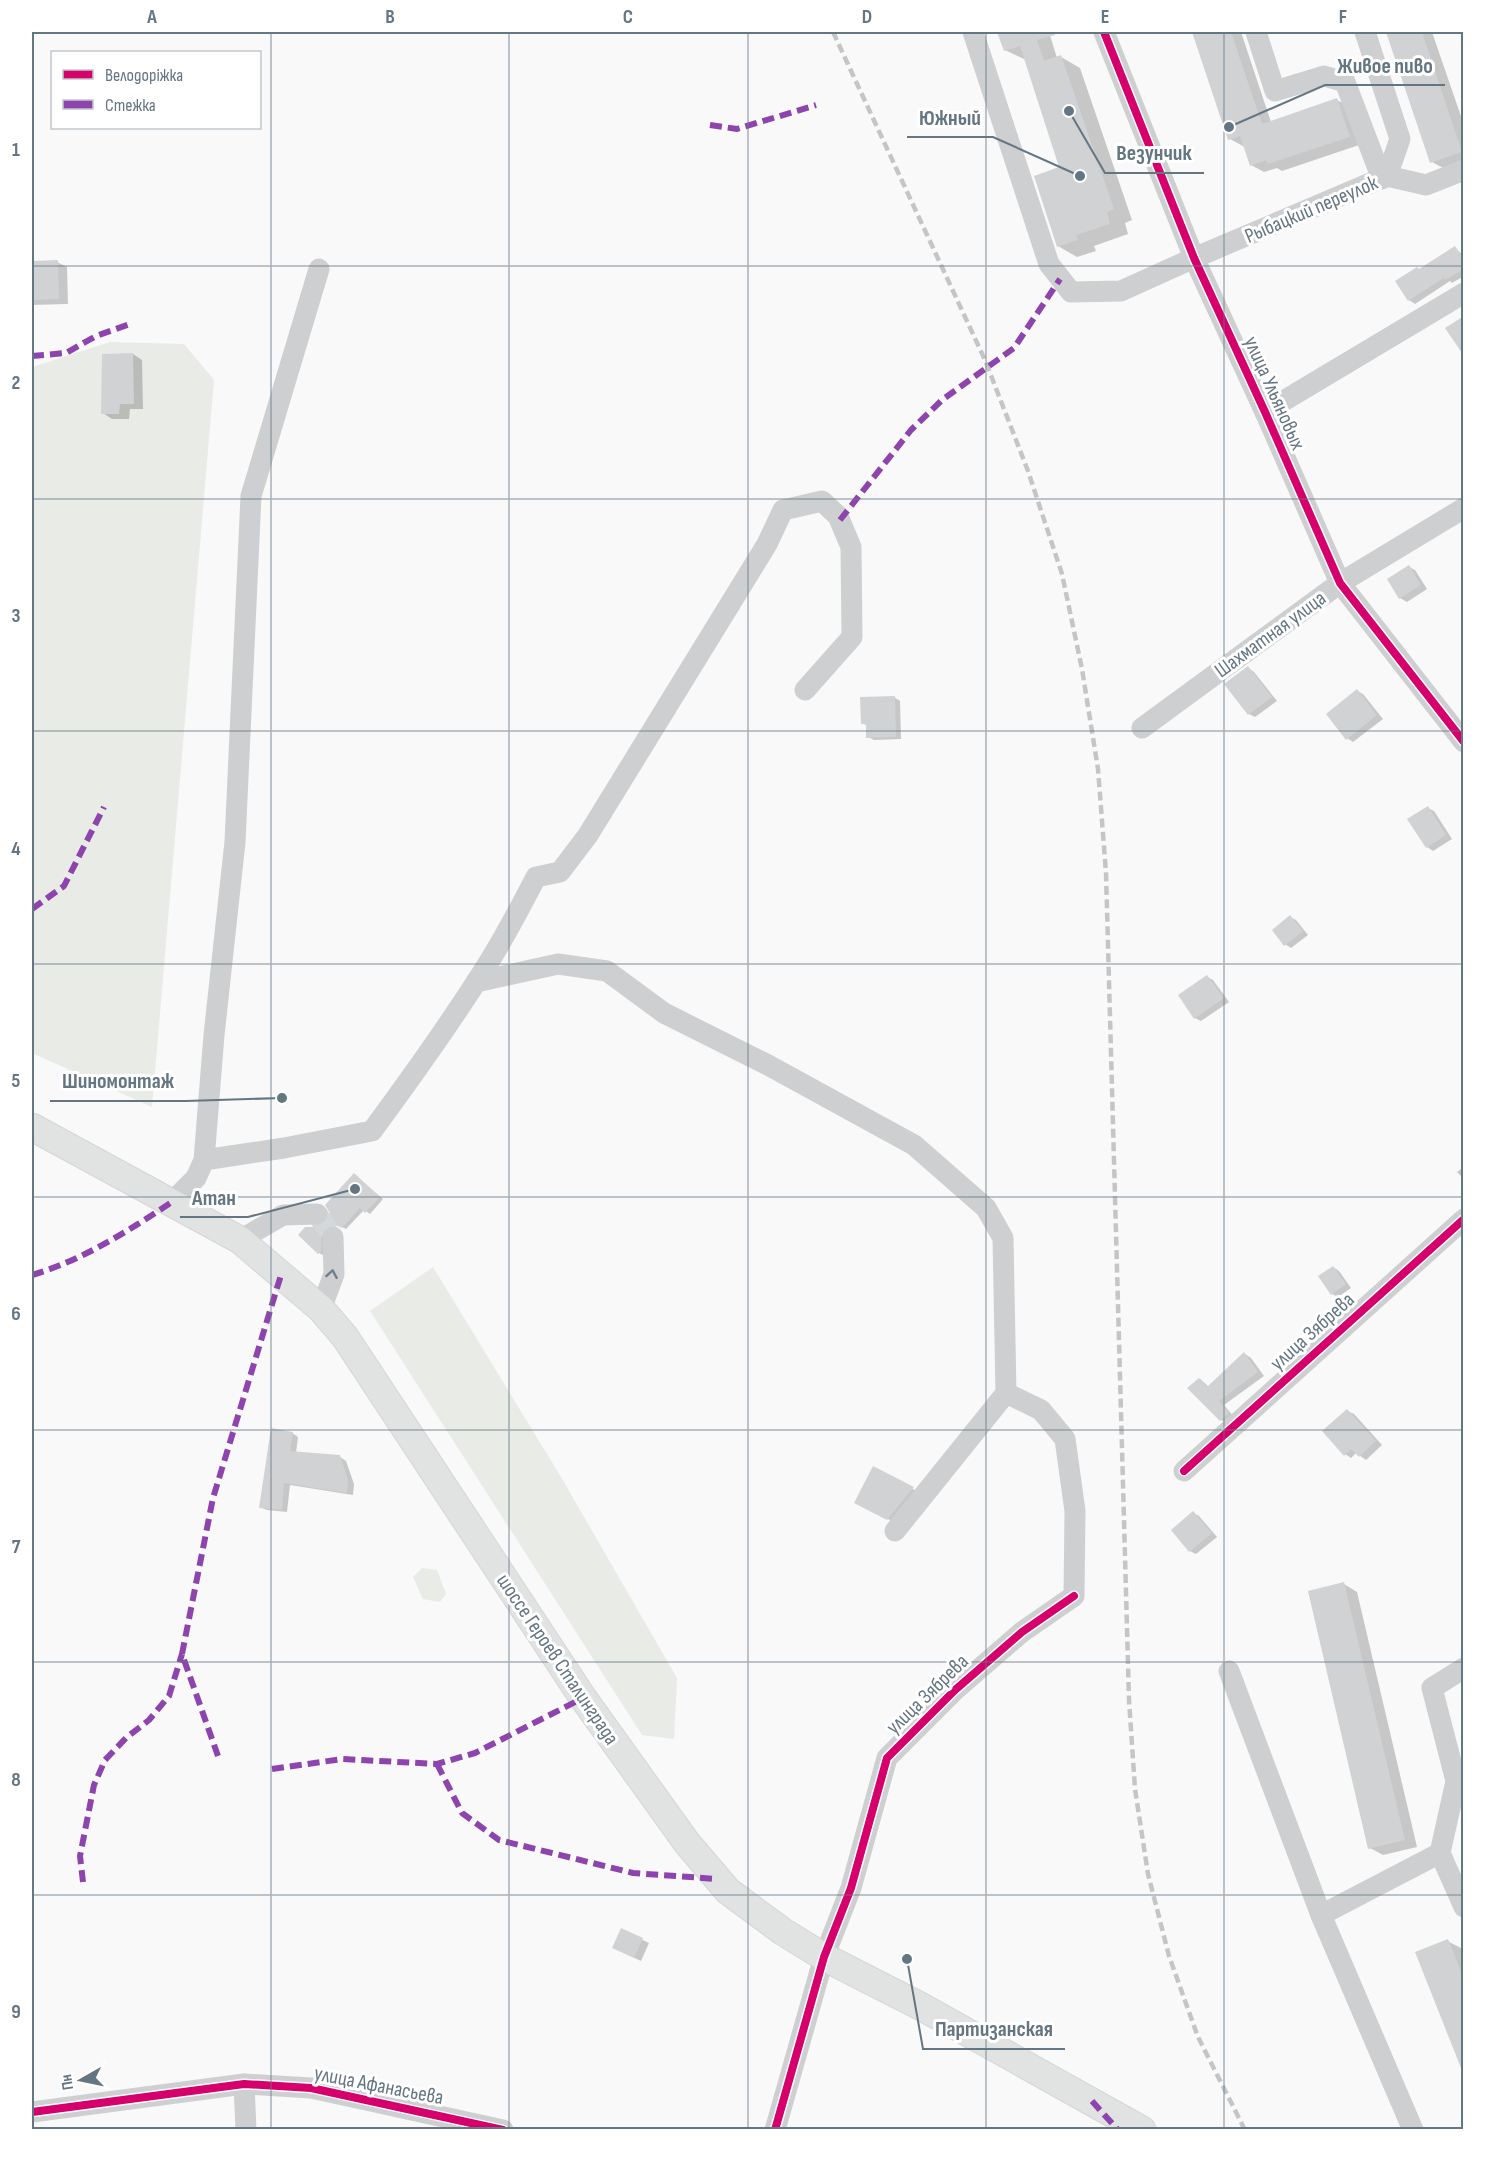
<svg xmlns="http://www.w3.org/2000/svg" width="1495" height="2161" viewBox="0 0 1495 2161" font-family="'Sofia Sans Condensed',sans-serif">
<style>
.green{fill:#e8ebe6}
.shadow{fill:#0003;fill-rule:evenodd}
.building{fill:#d0d2d3}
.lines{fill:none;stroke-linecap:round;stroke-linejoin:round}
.minor-tunnel{stroke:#d4d8dc;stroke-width:21;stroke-dasharray:21 10;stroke-linecap:butt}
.major-casing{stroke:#d5d6d7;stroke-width:29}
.minor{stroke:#cecfd0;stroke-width:21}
.major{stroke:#e1e2e2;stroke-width:27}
.rail{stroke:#c3c5c6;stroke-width:4.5;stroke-dasharray:9 4.5;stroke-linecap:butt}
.quiet{stroke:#8e44ad;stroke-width:6;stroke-dasharray:12 6;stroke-linecap:butt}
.cycleway-casing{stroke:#fff;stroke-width:11}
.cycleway{stroke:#d6006c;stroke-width:8}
.oneway{stroke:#707f8b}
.grid{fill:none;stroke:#657683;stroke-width:1.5;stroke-opacity:0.55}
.labels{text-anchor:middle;stroke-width:6;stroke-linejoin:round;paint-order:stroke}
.street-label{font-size:21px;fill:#657683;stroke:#fff}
.leader{fill:none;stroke:#657683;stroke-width:2}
.callout-dot{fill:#657683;stroke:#fff;stroke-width:2}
.callout-label{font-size:22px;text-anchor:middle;font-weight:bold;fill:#657683;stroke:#fff;stroke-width:6;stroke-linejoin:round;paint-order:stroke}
.neatline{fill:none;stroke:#657683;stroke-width:2}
.grid-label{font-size:20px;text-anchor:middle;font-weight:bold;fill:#657683}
</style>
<rect width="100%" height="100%" fill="#f9f9f9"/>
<!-- green -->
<g class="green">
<path d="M110 342 184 344 214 380 152 1107 32 1053V367Z"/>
<path d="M433 1267 561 1477 677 1678 674 1739 642 1735 370 1311Z"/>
<path d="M422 1568 437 1570 446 1594 440 1602 423 1599 413 1577Z"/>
</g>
<!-- shadow -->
<g class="shadow">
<path d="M999 32H1049L1057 58 1061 57 1080 68 1132 220 1125 223 1128 234 1094 246 1096 251 1077 257 1058 246 1061 168 1026 60 1005 50Z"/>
<path d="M1194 32H1241L1271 122 1337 100 1350 107 1362 144 1282 171 1277 168 1264 172 1251 165 1245 146H1243L1230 139Z"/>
<path d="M1388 32H1432L1464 125V163L1445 169 1432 162Z"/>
<path d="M1455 248 1464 256V276L1452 283 1450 281 1415 304 1409 300 1420 270Z"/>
<path d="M32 262H57L67 267 68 304 32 305Z"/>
<path d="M133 354 142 360 143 409H130L129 419H112L103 413Z"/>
<path d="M1409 567 1415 570 1427 589 1407 602 1400 598 1389 580Z"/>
<path d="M1248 668 1254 672 1277 701 1255 717 1249 714Z"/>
<path d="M1357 691 1363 694 1383 719 1353 742 1347 738Z"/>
<path d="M894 697 900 701 901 739 874 740 868 737V726L862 723Z"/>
<path d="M1428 808 1434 811 1452 839 1433 851 1427 847Z"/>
<path d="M1290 917 1296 920 1308 935 1291 948 1285 944Z"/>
<path d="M1207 977 1213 980 1229 1002 1201 1021 1195 1018Z"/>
<path d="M1464 1167V1179L1457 1172Z"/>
<path d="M357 1177 383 1199 370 1214 364 1210 346 1229 338 1225 330 1228 323 1255 319 1253 318 1228 329 1221ZM340 1221 341 1224 324 1229 328 1224Z"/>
<path d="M1333 1267 1339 1271 1351 1288 1338 1297 1332 1294Z"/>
<path d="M1245 1354 1251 1358 1264 1376 1224 1405 1234 1417 1227 1423 1221 1420 1189 1388 1200 1379 1209 1387Z"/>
<path d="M1347 1411 1354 1414 1382 1445 1366 1460 1356 1453 1351 1458 1345 1454Z"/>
<path d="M292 1433 298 1437 296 1453 340 1457 346 1461 354 1484 353 1495 290 1485 287 1512 267 1510 260 1507Z"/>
<path d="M874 1468 922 1494 898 1524 866 1508Z"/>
<path d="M1193 1513 1199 1516 1217 1537 1196 1554 1190 1551Z"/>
<path d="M1344 1584 1357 1592 1417 1847 1383 1855 1370 1848Z"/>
<path d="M622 1930 649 1943 641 1961 620 1951Z"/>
<path d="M1447 1941 1461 1948 1464 1956V2071L1417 1953Z"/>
</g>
<!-- building -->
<g class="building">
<path d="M997 32H1054L1055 35 1037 40 1044 61 1061 55 1114 209 1107 212 1110 224 1076 235 1078 240 1057 247 1034 176 1059 167 1020 46 1004 51Z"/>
<path d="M1192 32H1231L1262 124 1337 98 1350 137 1268 164 1266 160 1250 166 1240 136 1228 140Z"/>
<path d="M1386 32H1422L1462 152 1430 163Z"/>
<path d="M1455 246 1464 260V269L1445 280 1444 278 1408 301 1395 281 1417 267 1419 269Z"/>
<path d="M58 260 59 299 32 300V261Z"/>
<path d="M1464 316V356L1445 328Z"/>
<path d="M133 353 134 404H120L119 414H101L102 354Z"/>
<path d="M1409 565 1421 585 1399 599 1387 579Z"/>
<path d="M1248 666 1272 697 1248 715 1224 684Z"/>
<path d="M1357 689 1377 715 1346 740 1326 714Z"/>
<path d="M895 696 896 737 866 738V724H861L860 697Z"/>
<path d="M1428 806 1446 835 1426 848 1407 819Z"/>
<path d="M1290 915 1303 931 1284 946 1272 930Z"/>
<path d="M1207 975 1224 998 1194 1019 1178 995Z"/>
<path d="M354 1173 380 1197 365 1213 360 1208 342 1228 333 1224 326 1227 322 1231 321 1251 318 1254 298 1235 305 1227H318L328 1221 330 1213 325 1205Z"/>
<path d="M1333 1266 1346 1284 1331 1295 1318 1276Z"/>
<path d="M1244 1352 1258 1372 1219 1401 1229 1413 1220 1421 1187 1388 1199 1378 1207 1387Z"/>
<path d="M1347 1409 1376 1441 1359 1457 1351 1449 1344 1456 1322 1431Z"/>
<path d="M271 1428 293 1432 290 1451 340 1455 348 1480 347 1493 284 1483 282 1510 259 1508Z"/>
<path d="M873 1466 914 1487 887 1520 854 1503Z"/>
<path d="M1193 1511 1212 1533 1189 1552 1171 1530Z"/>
<path d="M1344 1582 1405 1840 1368 1849 1308 1591Z"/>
<path d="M621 1928 643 1938 634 1958 612 1948Z"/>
<path d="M1448 1939 1464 1979 1463 2073 1415 1952Z"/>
</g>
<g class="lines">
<!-- minor-tunnel -->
<path class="minor-tunnel" d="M317 1214 333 1237"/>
<defs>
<path id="major" d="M32 1127 240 1240 321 1309 345 1337 583 1698 687 1843 728 1891 782 1931 824 1957 922 2007 1142 2130"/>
</defs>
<!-- major casing -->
<use href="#major" class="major-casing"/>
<!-- minor -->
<g class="minor">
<path d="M973 32 1049 264 1071 292 1121 291 1194 258 1387 176 1426 185 1464 170"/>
<path d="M1104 32 1194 258 1265 412 1340 583 1464 742"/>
<path d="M1256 32 1275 91 1324 76 1345 82 1382 179"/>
<path d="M1365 32 1400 139 1387 176"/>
<path d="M1265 412 1464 293"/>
<path d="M1142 728 1340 583 1464 508"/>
<path d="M476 982 558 964 607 971 664 1013 768 1065 914 1145 986 1208 1003 1238 1006 1393"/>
<path d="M204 1160 284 1148 372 1131C414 1074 455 1017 492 957 508 931 522 904 536 877L560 872 588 835 767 544 783 510 822 501 838 516 851 547 852 637 805 690"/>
<path d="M172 1202 196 1178 204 1160 214 1035 235 842 251 496 319 269"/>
<path d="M240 1240 283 1215 317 1214"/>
<path d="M321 1309 334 1274 333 1237"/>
<path d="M1184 1471 1464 1219"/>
<path d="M1229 1671 1321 1915 1413 2130"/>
<path d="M1440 1853 1456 1781 1432 1688 1464 1668"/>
<path d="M1321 1915 1440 1853 1464 1907"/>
<path d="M244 2084 246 2130"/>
<path d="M32 2112 244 2084 311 2088 503 2130"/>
<path d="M775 2130 824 1957 851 1888 887 1758 955 1690 1022 1632 1074 1596 1075 1511 1065 1439 1041 1410 1006 1393 895 1531"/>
</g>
<!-- major -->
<use href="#major" class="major"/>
<!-- rail -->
<path class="rail" d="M833 32 985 360 1028 471 1062 574 1082 669 1098 769 1106 873 1129 1700 1135 1789 1148 1874 1169 1956 1198 2037 1245 2130"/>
<!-- quiet -->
<g class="quiet">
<path d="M710 125 737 129 816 105"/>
<path d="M32 356 66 353 96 336 133 323"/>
<path d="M840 520 911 430 942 400 1014 348 1060 279"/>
<path d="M32 909 64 886 104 807"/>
<path d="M32 1275C83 1260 128 1231 172 1202"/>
<path d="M218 1756 182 1654 213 1498 281 1275"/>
<path d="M437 1764 462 1813 499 1840 633 1873 717 1879"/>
<path d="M272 1769 342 1759 437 1764 475 1753 583 1698"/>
<path d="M83 1882 80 1856 94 1785 105 1760 126 1738 149 1720 169 1696 182 1654"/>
<path d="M1092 2101 1118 2130"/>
</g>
<defs>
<g id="cycleway">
<path d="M1104 32 1194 258 1265 412 1340 583 1464 742"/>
<path d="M1184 1471 1464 1219"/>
<path d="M32 2112 244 2084 311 2088 503 2130"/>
<path d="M775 2130 824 1957 851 1888 887 1758 955 1690 1022 1632 1074 1596"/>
</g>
</defs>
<!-- cycleway casing -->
<use href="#cycleway" class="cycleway-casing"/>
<!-- cycleway -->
<use href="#cycleway" class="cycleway"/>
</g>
<!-- one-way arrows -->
<defs><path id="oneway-chevron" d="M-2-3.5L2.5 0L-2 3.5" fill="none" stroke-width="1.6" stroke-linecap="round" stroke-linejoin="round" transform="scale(1.5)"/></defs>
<use class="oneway" href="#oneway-chevron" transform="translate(332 1274) rotate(-80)"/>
<!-- grid -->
<path class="grid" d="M271 32V2130M509 32V2130M748 32V2130M986 32V2130M1224 32V2130M32 266H1464M32 499H1464M32 731H1464M32 964H1464M32 1197H1464M32 1430H1464M32 1662H1464M32 1895H1464"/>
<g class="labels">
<!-- street labels -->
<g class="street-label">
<text transform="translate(1311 209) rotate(-23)" y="7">Рыбацкий переулок</text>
<text transform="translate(1275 393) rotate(66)" y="7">улица Ульяновых</text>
<text transform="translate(1270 634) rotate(-36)" y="7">Шахматная улица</text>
<text transform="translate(1312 1331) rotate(-42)" y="7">улица Зябрева</text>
<text transform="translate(558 1659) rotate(56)" y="7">шоссе Героев Сталинграда</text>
<text transform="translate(927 1694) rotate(-44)" y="7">улица Зябрева</text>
<text transform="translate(379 2085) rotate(11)" y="7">улица Афанасьева</text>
</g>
</g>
<!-- callouts -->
<path class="leader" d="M1229 127L1325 85H1445M1080 176L993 137H907M1069 111L1105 173H1204M282 1098L186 1101H50M355 1189L248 1217H180M907 1959L923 2049H1065"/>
<g class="callout-dot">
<circle cx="1229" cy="127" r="6"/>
<circle cx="1080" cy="176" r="6"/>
<circle cx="1069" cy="111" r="6"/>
<circle cx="282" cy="1098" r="6"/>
<circle cx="355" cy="1189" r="6"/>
<circle cx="907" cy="1959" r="6"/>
</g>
<g class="callout-label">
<text x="1385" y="73">Живое пиво</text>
<text x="950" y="125">Южный</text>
<text x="1154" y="160">Везунчик</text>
<text x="118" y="1088">Шиномонтаж</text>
<text x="214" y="1205">Атан</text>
<text x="994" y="2036">Партизанская</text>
</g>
<!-- border -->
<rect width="1495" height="2161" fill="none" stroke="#ffffff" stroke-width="66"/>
<!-- legend -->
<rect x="51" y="51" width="210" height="78" fill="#ffffff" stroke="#c1c8cd" stroke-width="1.5"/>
<rect x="63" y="70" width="30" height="9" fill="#d6006c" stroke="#c1c8cd" stroke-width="1.5"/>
<text x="105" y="81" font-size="18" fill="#657683">Велодоріжка</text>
<rect x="63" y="100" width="30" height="9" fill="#8e44ad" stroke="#c1c8cd" stroke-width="1.5"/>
<text x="105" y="111" font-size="18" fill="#657683">Стежка</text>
<!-- north arrow -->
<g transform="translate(81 2080) rotate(261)" stroke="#ffffff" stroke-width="4.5" paint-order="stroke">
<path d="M0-4.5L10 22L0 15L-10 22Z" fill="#657683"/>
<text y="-9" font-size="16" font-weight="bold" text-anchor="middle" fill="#657683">Пн</text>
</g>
<rect x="33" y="33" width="1429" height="2095" class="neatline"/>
<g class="grid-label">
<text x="152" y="23">A</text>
<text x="390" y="23">B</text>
<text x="628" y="23">C</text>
<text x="867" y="23">D</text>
<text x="1105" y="23">E</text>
<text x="1343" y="23">F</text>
<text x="16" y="156">1</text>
<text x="16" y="389">2</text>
<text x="16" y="622">3</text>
<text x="16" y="855">4</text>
<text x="16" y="1087">5</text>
<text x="16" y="1320">6</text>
<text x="16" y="1553">7</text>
<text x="16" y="1786">8</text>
<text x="16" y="2018">9</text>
</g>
</svg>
